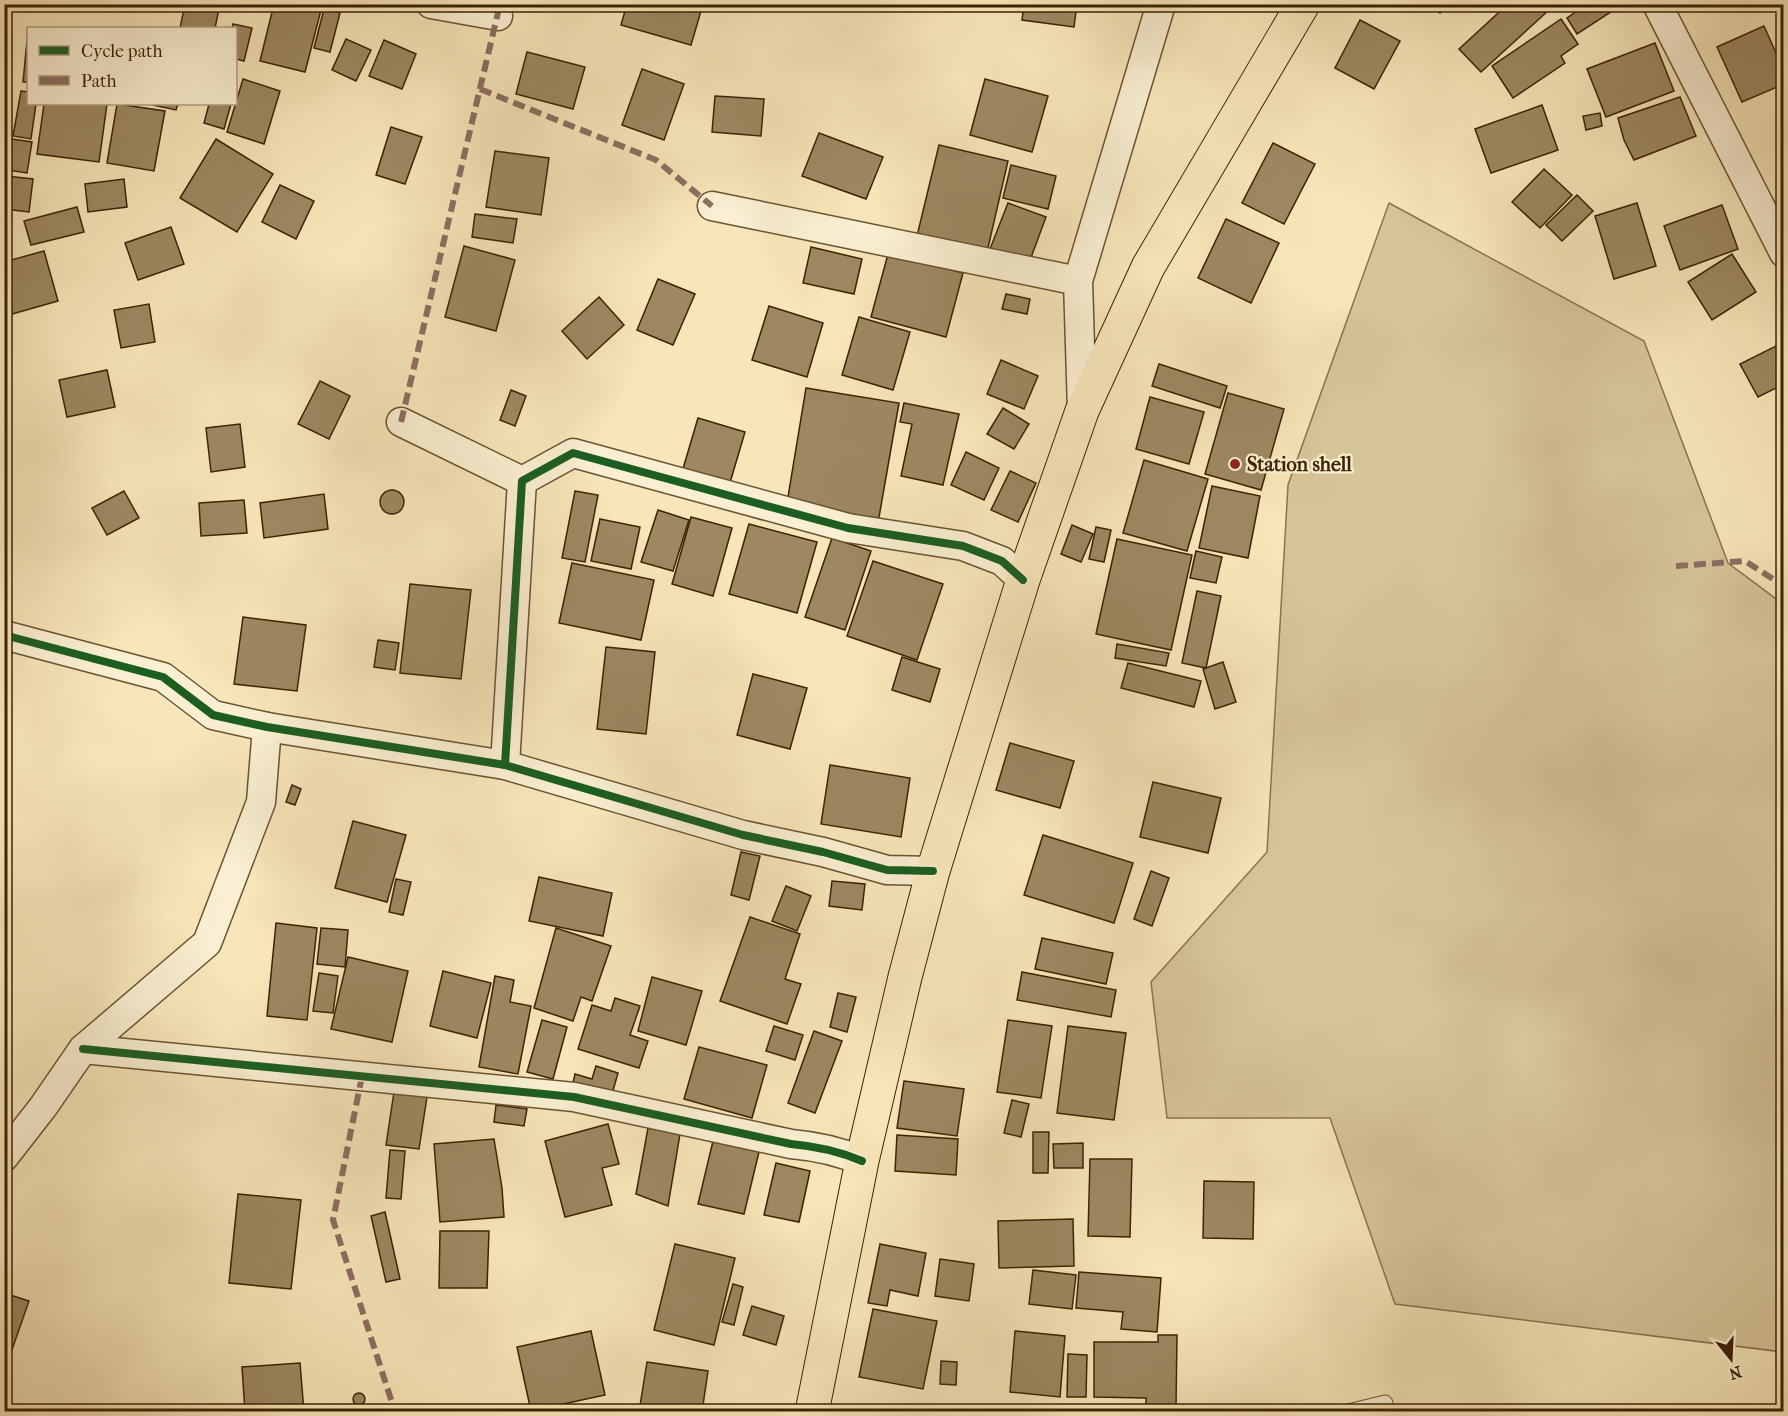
<svg xmlns="http://www.w3.org/2000/svg" width="1788" height="1416" viewBox="0 0 1788 1416" font-family="'IM FELL French Canon',serif">
<style>
.green{fill:#d7c59a;stroke:#8a744e;stroke-width:1.5}
.building{fill:#9d8862;stroke:#3c2203;stroke-width:1.5}
.lines{fill:none;stroke-linecap:round;stroke-linejoin:round}
.lane-casing{stroke:#6b5330;stroke-width:17}
.street-casing{stroke:#6b5330;stroke-width:31}
.highway-casing{stroke:#3c2203;stroke-width:35}
.lane{stroke:#faefd2;stroke-width:15}
.street{stroke:#faefd2;stroke-width:28}
.highway{stroke:#f7e6b9;stroke-width:33}
.quiet{stroke:#8d6e63;stroke-width:6;stroke-dasharray:12 6;stroke-linecap:butt}
.cycleway-casing{stroke:#faefd2;stroke-width:11}
.cycleway{stroke:#1b5e20;stroke-width:8}
.poi-dot{fill:#8f2418;stroke:#faefd2;stroke-width:2}
.labels{text-anchor:middle;stroke-width:4.5;stroke-linejoin:round;paint-order:stroke}
.poi-label{font-size:20px;font-weight:bold;fill:#3c2203;stroke:#faefd2;text-anchor:start}
</style>
<rect width="100%" height="100%" fill="#f7e6b9"/>
<filter id="stains"><feTurbulence type="fractalNoise" baseFrequency=".00333" numOctaves="4"/><feColorMatrix values="0 0 0 0 .2 0 0 0 0 .09 0 0 0 0 .02 0 0 0 .5 -.17"/></filter>
<radialGradient id="worn" r=".72"><stop offset=".6" stop-color="#630" stop-opacity="0"/><stop offset="1" stop-color="#630" stop-opacity=".3"/></radialGradient>
<!-- green -->
<path class="green" d="M1389 203 1644 341 1728 563 1783 604V1352L1395 1304 1330 1118H1167L1151 982 1267 852 1288 485Z"/>
<!-- building -->
<g class="building">
<path d="M109 4H129L126 12 108 7Z"/>
<path d="M185 4H220L215 28H180Z"/>
<path d="M274 4H296L321 10 305 72 260 61Z"/>
<path d="M627 4H703L691 45 621 25Z"/>
<path d="M1024 4H1077L1074 27 1022 20Z"/>
<path d="M1427 4H1446L1440 13Z"/>
<path d="M1508 4H1546L1550 9 1481 72 1459 49Z"/>
<path d="M1587 4H1623L1577 34 1567 18Z"/>
<path d="M1692 4H1720L1693 10Z"/>
<path d="M324 9 340 13 330 52 314 48Z"/>
<path d="M1784 10V23L1777 19Z"/>
<path d="M1561 19 1578 44 1561 56 1565 63 1513 98 1492 66Z"/>
<path d="M1360 20 1400 41 1374 89 1335 68Z"/>
<path d="M233 24 252 28 244 61 236 59V28H232Z"/>
<path d="M1764 26 1784 71V84L1742 102 1717 47Z"/>
<path d="M28 30V82H23Z"/>
<path d="M346 39 371 50 356 81 332 70Z"/>
<path d="M384 40 416 54 402 89 369 76Z"/>
<path d="M1655 43 1674 91 1606 117 1587 69Z"/>
<path d="M527 52 585 67 573 109 516 94Z"/>
<path d="M642 69 684 84 664 140 622 125Z"/>
<path d="M243 79 280 91 264 144 227 132Z"/>
<path d="M985 79 1048 96 1032 152 970 135Z"/>
<path d="M21 91 28 92V104H36L31 139 13 136Z"/>
<path d="M715 96 764 99 761 136 712 132Z"/>
<path d="M1680 97 1696 136 1634 160 1624 140 1618 118Z"/>
<path d="M44 104H107L99 162 37 154Z"/>
<path d="M117 104 165 111 154 171 107 163Z"/>
<path d="M148 104H178L176 110Z"/>
<path d="M209 104H231L224 129 204 123Z"/>
<path d="M1542 105 1558 150 1491 173 1475 129Z"/>
<path d="M1600 113 1602 126 1586 130 1583 116Z"/>
<path d="M391 127 422 137 405 184 376 175Z"/>
<path d="M819 133 883 157 866 199 802 176Z"/>
<path d="M12 139 32 142 27 173 8 170Z"/>
<path d="M216 139 273 174 237 232 180 198Z"/>
<path d="M1273 143 1315 164 1284 224 1242 203Z"/>
<path d="M939 145 1008 161 987 252 917 236Z"/>
<path d="M495 151 549 158 541 215 486 207Z"/>
<path d="M1011 165 1056 176 1048 209 1003 198Z"/>
<path d="M1544 169 1572 195 1540 228 1512 202Z"/>
<path d="M6 176 33 179 29 212 4 209Z"/>
<path d="M124 179 127 207 88 212 85 184Z"/>
<path d="M280 185 314 201 296 239 262 222Z"/>
<path d="M1577 195 1593 211 1562 241 1546 225Z"/>
<path d="M1008 203 1046 217 1029 263 990 249Z"/>
<path d="M1637 203 1656 266 1614 279 1595 216Z"/>
<path d="M1722 205 1738 249 1680 270 1664 226Z"/>
<path d="M77 207 84 232 31 245 24 221Z"/>
<path d="M475 214 517 219 513 243 472 237Z"/>
<path d="M1226 219 1279 243 1251 303 1198 278Z"/>
<path d="M171 227 184 264 138 280 125 243Z"/>
<path d="M464 246 515 260 496 331 445 317Z"/>
<path d="M811 247 862 259 854 294 803 283Z"/>
<path d="M44 251 58 301 12 314 4 288V262Z"/>
<path d="M888 254 963 273 946 337 871 317Z"/>
<path d="M1732 254 1756 292 1712 320 1688 282Z"/>
<path d="M658 279 695 294 673 345 637 330Z"/>
<path d="M1006 294 1030 299 1027 314 1002 309Z"/>
<path d="M599 297 624 325 587 359 562 331Z"/>
<path d="M149 304 155 342 121 348 114 310Z"/>
<path d="M769 306 823 323 807 377 752 360Z"/>
<path d="M859 317 910 332 893 390 842 375Z"/>
<path d="M1784 342V384L1758 397 1740 364Z"/>
<path d="M1001 360 1038 376 1024 409 987 394Z"/>
<path d="M1159 364 1227 386 1220 408 1152 386Z"/>
<path d="M107 370 115 407 67 417 59 380Z"/>
<path d="M320 381 350 396 329 439 298 424Z"/>
<path d="M806 388 899 403 878 523 786 509Z"/>
<path d="M511 390 526 396 515 426 500 420Z"/>
<path d="M1228 393 1284 409 1261 490 1205 474Z"/>
<path d="M1150 397 1204 412 1189 464 1136 449Z"/>
<path d="M904 403 959 414 943 485 901 476 912 424 900 422Z"/>
<path d="M1003 408 1029 424 1014 449 987 434Z"/>
<path d="M698 418 745 432 729 486 682 472Z"/>
<path d="M240 424 245 467 211 472 206 428Z"/>
<path d="M966 452 999 468 984 500 951 485Z"/>
<path d="M1144 460 1208 479 1187 551 1123 533Z"/>
<path d="M1010 471 1036 483 1018 522 991 510Z"/>
<path d="M1212 486 1260 496 1248 558 1199 548Z"/>
<circle cx="392" cy="502" r="12"/>
<path d="M124 491 139 518 107 535 92 508Z"/>
<path d="M575 491 598 495 585 562 562 558Z"/>
<path d="M324 494 328 529 264 538 260 503Z"/>
<path d="M244 500 247 533 201 536 199 503Z"/>
<path d="M658 510 689 520 673 571 641 562Z"/>
<path d="M691 517 732 528 713 596 672 584Z"/>
<path d="M600 519 640 527 631 569 591 561Z"/>
<path d="M749 524 817 542 797 613 729 594Z"/>
<path d="M1072 525 1093 534 1081 562 1061 554Z"/>
<path d="M1096 527 1111 530 1104 562 1089 559Z"/>
<path d="M832 538 871 551 845 630 805 617Z"/>
<path d="M1117 539 1192 555 1171 650 1096 634Z"/>
<path d="M1196 551 1222 557 1216 583 1190 578Z"/>
<path d="M873 561 943 584 917 660 847 636Z"/>
<path d="M572 563 654 580 641 640 559 623Z"/>
<path d="M410 584 471 590 461 679 400 673Z"/>
<path d="M1197 591 1221 596 1206 668 1182 663Z"/>
<path d="M243 617 306 625 297 691 234 684Z"/>
<path d="M378 640 399 643 395 670 374 667Z"/>
<path d="M1117 644 1169 653 1166 666 1115 658Z"/>
<path d="M606 647 655 652 646 734 597 729Z"/>
<path d="M902 657 940 669 930 702 892 690Z"/>
<path d="M1223 662 1236 702 1215 709 1203 669Z"/>
<path d="M1128 663 1201 681 1194 707 1121 688Z"/>
<path d="M753 674 807 688 790 749 737 735Z"/>
<path d="M1010 743 1074 761 1060 808 996 790Z"/>
<path d="M830 765 910 778 901 837 821 824Z"/>
<path d="M1153 782 1221 798 1208 853 1140 837Z"/>
<path d="M292 785 301 789 295 805 286 802Z"/>
<path d="M353 821 406 835 387 902 335 888Z"/>
<path d="M1043 835 1133 863 1114 923 1024 895Z"/>
<path d="M741 852 760 856 749 900 731 895Z"/>
<path d="M1151 871 1169 878 1152 926 1134 919Z"/>
<path d="M539 877 612 893 603 936 529 921Z"/>
<path d="M396 879 411 882 403 915 389 912Z"/>
<path d="M832 881 865 884 862 910 829 906Z"/>
<path d="M786 886 811 896 797 931 772 921Z"/>
<path d="M750 917 800 934 785 979 801 984 787 1024 720 1001Z"/>
<path d="M276 923 317 928 307 1020 267 1016Z"/>
<path d="M321 928 348 930 345 967 317 964Z"/>
<path d="M556 928 611 946 592 1001 581 997 573 1021 534 1008Z"/>
<path d="M1042 938 1113 953 1106 984 1035 969Z"/>
<path d="M348 957 408 971 392 1042 331 1029Z"/>
<path d="M443 971 491 983 477 1038 430 1026Z"/>
<path d="M1022 972 1116 990 1111 1017 1017 1000Z"/>
<path d="M319 973 338 976 333 1013 313 1011Z"/>
<path d="M495 976 514 980 510 1002 531 1006 518 1074 479 1067Z"/>
<path d="M652 977 702 991 686 1045 638 1031Z"/>
<path d="M838 993 856 997 847 1032 830 1027Z"/>
<path d="M615 998 640 1006 630 1035 648 1041 639 1068 578 1049 592 1005 611 1011Z"/>
<path d="M542 1020 567 1027 553 1079 527 1072Z"/>
<path d="M1008 1020 1052 1026 1041 1098 997 1092Z"/>
<path d="M774 1026 803 1035 795 1060 766 1051Z"/>
<path d="M1068 1026 1126 1033 1114 1120 1057 1113Z"/>
<path d="M814 1031 842 1041 815 1113 788 1103Z"/>
<path d="M699 1047 767 1065 752 1118 684 1099Z"/>
<path d="M596 1066 618 1073 612 1094 573 1083 575 1074 592 1079Z"/>
<path d="M904 1081 964 1089 957 1136 897 1128Z"/>
<path d="M394 1092 427 1097 419 1149 386 1145Z"/>
<path d="M1012 1100 1029 1104 1021 1137 1004 1133Z"/>
<path d="M496 1105 527 1109 524 1126 494 1122Z"/>
<path d="M608 1124 619 1164 602 1168 612 1205 565 1217 545 1141Z"/>
<path d="M648 1128 680 1134 668 1206 636 1194Z"/>
<path d="M1033 1132H1049L1048 1173H1033Z"/>
<path d="M897 1135 958 1139 956 1175 895 1171Z"/>
<path d="M494 1139 502 1188 504 1217 440 1222 434 1144Z"/>
<path d="M713 1141 759 1152 744 1214 698 1204Z"/>
<path d="M1083 1143V1168H1054L1053 1144Z"/>
<path d="M390 1150 405 1151 401 1199 386 1198Z"/>
<path d="M1090 1159H1132L1130 1237 1088 1236Z"/>
<path d="M776 1163 810 1171 799 1222 764 1215Z"/>
<path d="M1204 1181 1254 1182 1253 1239 1203 1238Z"/>
<path d="M238 1194 301 1200 291 1289 229 1283Z"/>
<path d="M385 1212 400 1279 386 1282 371 1216Z"/>
<path d="M1073 1219 1074 1266 999 1268 998 1221Z"/>
<path d="M440 1231H489L487 1288H439Z"/>
<path d="M675 1244 735 1258 714 1345 654 1330Z"/>
<path d="M880 1244 926 1253 918 1296 890 1290 887 1306 868 1303Z"/>
<path d="M940 1259 974 1264 969 1301 935 1296Z"/>
<path d="M1033 1270 1076 1275 1072 1309 1029 1304Z"/>
<path d="M1079 1272 1161 1278 1157 1332 1121 1329 1123 1312 1076 1308Z"/>
<path d="M733 1284 743 1287 734 1325 722 1322Z"/>
<path d="M4 1293 29 1301 8 1361 4 1360Z"/>
<path d="M752 1306 784 1316 776 1345 743 1335Z"/>
<path d="M873 1309 937 1321 923 1389 859 1377Z"/>
<path d="M591 1331 605 1395 531 1411 517 1347Z"/>
<path d="M1015 1331 1065 1336 1060 1397 1010 1392Z"/>
<path d="M1158 1335H1177L1176 1408 1146 1407V1398L1094 1397V1342H1158Z"/>
<path d="M1068 1354 1087 1355 1086 1397H1067Z"/>
<path d="M941 1361 957 1362 956 1385 940 1384Z"/>
<path d="M647 1362 708 1371 702 1412H639Z"/>
<path d="M300 1363 304 1412H245L242 1367Z"/>
<circle cx="359" cy="1399" r="6"/>
</g>
<g class="lines">
<defs>
<path id="lane" d="M1348 1412 1385 1403"/>
<g id="street">
<path d="M431 4 498 16"/>
<path d="M1657 4 1784 253"/>
<path d="M712 206 1078 281"/>
<path d="M1082 411 1078 281 1161 4"/>
<path d="M401 422 522 481"/>
<path d="M4 635 163 677 213 715 267 727 505 765 743 835 823 852 887 870 933 871"/>
<path d="M505 765 522 481 573 453 848 528 963 546 1002 561 1023 580"/>
<path d="M83 1049 574 1097 791 1144C814 1146 841 1152 862 1161"/>
<path d="M4 1157 43 1107 83 1049 207 943 261 802 267 727"/>
</g>
<path id="highway" d="M812 1412 862 1161 905 977 933 871 1023 580 1082 411 1148 267 1303 4"/>
</defs>
<!-- lane casing -->
<use href="#lane" class="lane-casing"/>
<!-- street casing -->
<use href="#street" class="street-casing"/>
<!-- highway casing -->
<use href="#highway" class="highway-casing"/>
<!-- lane -->
<use href="#lane" class="lane"/>
<!-- street -->
<use href="#street" class="street"/>
<!-- highway -->
<use href="#highway" class="highway"/>
<!-- quiet -->
<g class="quiet">
<path d="M480 89 656 160 712 206"/>
<path d="M401 422 500 4"/>
<path d="M1676 566 1745 561 1784 586"/>
<path d="M362 1076 333 1220 395 1412"/>
</g>
<defs>
<g id="cycleway">
<path d="M4 635 163 677 213 715 267 727 505 765 743 835 823 852 887 870 933 871"/>
<path d="M505 765 522 481 573 453 848 528 963 546 1002 561 1023 580"/>
<path d="M83 1049 574 1097 791 1144C814 1146 841 1152 862 1161"/>
</g>
</defs>
<!-- cycleway casing -->
<use href="#cycleway" class="cycleway-casing"/>
<!-- cycleway -->
<use href="#cycleway" class="cycleway"/>
</g>
<!-- markers -->
<circle class="poi-dot" cx="1235" cy="464" r="6"/>
<g class="labels">
<!-- poi labels -->
<g class="poi-label">
<text x="1247" y="471">Station shell</text>
</g>
</g>
<!-- margin -->
<rect width="1788" height="1416" fill="none" stroke="#f7e6b9" stroke-width="24"/>
<rect x="6" y="6" width="1776" height="1404" fill="none" stroke="#3c2203" stroke-width="3"/>
<rect x="12" y="12" width="1764" height="1392" fill="none" stroke="#3c2203" stroke-width="1.5"/>
<!-- legend -->
<rect x="27" y="27" width="210" height="78" fill="#faefd2" stroke="#ae9d7f" stroke-width="1.5"/>
<rect x="39" y="46" width="30" height="9" fill="#1b5e20" stroke="#ae9d7f" stroke-width="1.5"/>
<text x="81" y="57" font-size="18" fill="#3c2203">Cycle path</text>
<rect x="39" y="76" width="30" height="9" fill="#8d6e63" stroke="#ae9d7f" stroke-width="1.5"/>
<text x="81" y="87" font-size="18" fill="#3c2203">Path</text>
<!-- north arrow -->
<g transform="translate(1731 1359) rotate(162)" stroke="#faefd2" stroke-width="4.5" paint-order="stroke">
<path d="M0-4.5L10 22L0 15L-10 22Z" fill="#3c2203"/>
<text y="-9" font-size="16" font-weight="bold" text-anchor="middle" fill="#3c2203">N</text>
</g>
<rect width="100%" height="100%" filter="url(#stains)"/>
<rect width="100%" height="100%" fill="url(#worn)"/>
</svg>
